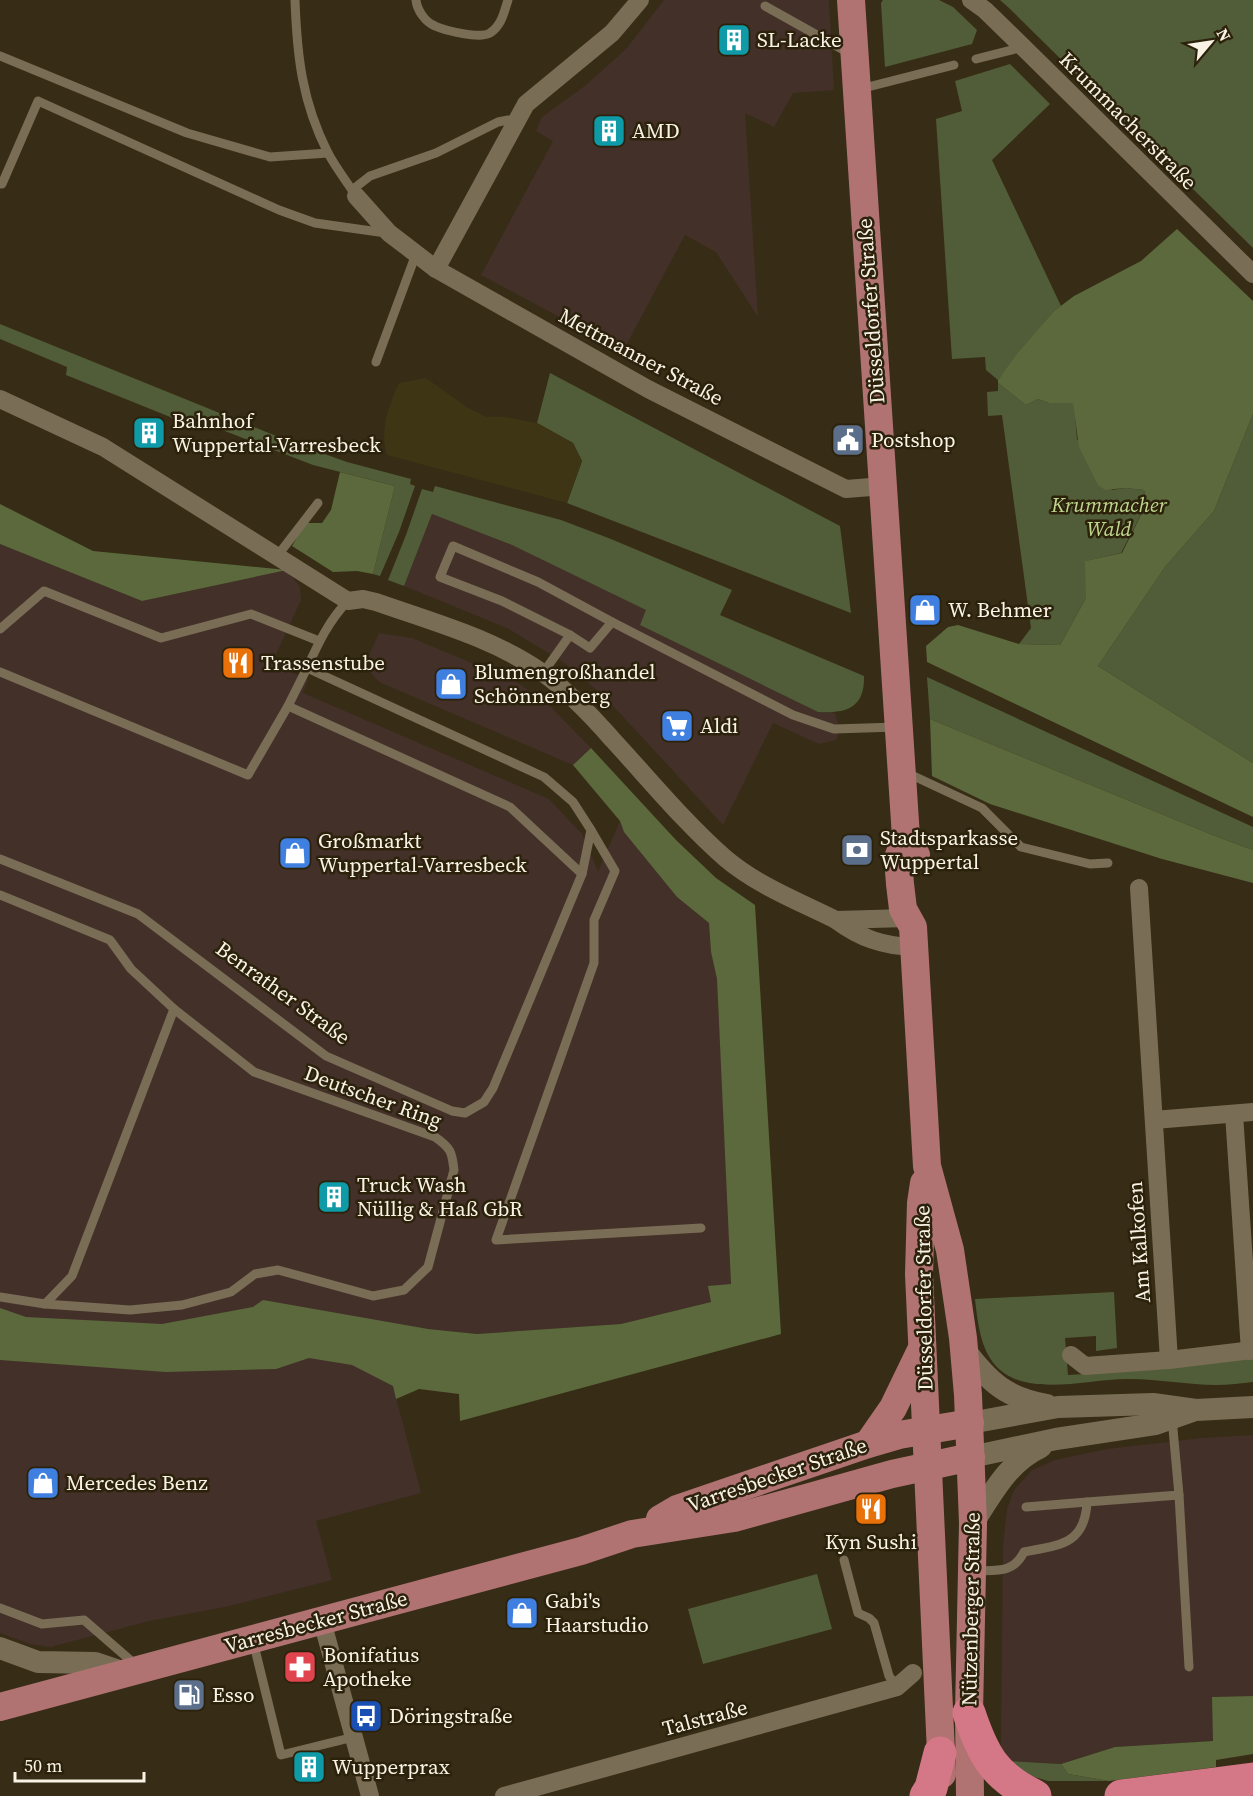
<svg xmlns="http://www.w3.org/2000/svg" width="1253" height="1796" viewBox="0 0 1253 1796" font-family="'Source Serif 4',serif">
<style>
.commercial{fill:#433029}
.green{fill:#515d38}
.forest{fill:#5b693d}
.sand{fill:#3d3514}
.lines{fill:none;stroke-linecap:round;stroke-linejoin:round}
.service{stroke:#796d55;stroke-width:9}
.minor{stroke:#796d55;stroke-width:18}
.tertiary{stroke:#796d55;stroke-width:22}
.primary{stroke:#b07372;stroke-width:28}
.motorway{stroke:#d47786;stroke-width:33}
.labels{text-anchor:middle;stroke-width:5;stroke-linejoin:round;paint-order:stroke}
.poi-label{font-size:21px;fill:#f9f3e5;stroke:#2c220c;text-anchor:start}
.street-label{font-size:21px;fill:#f9f3e5;stroke:#2c220c}
.park-label{font-size:21px;font-style:italic;fill:#bfd78f;stroke:#2c220c}
</style>
<rect width="100%" height="100%" fill="#372c16"/>
<!-- commercial -->
<g class="commercial">
<path d="M664 0H829L834 90 793 93 774 127 745 113 758 317 716 252 685 235 623 351 481 275 553 141 536 131 542 117 586 85 626 49Z"/>
<path d="M432 514 512 545 647 610 640 625 818 712 835 713 840 731 836 740 819 744 773 723 723 825 604 696 563 662 507 628 404 586Z"/>
<path d="M0 544 142 601 287 570 300 587 301 600 272 663 308 680 303 693 549 799 582 834 598 871 620 821 625 832 677 897 709 923 711 952 717 979 727 1169 731 1284 711 1302 621 1324 477 1334 428 1329 393 1386 421 1493 316 1521 332 1580 225 1607 149 1621 51 1647 30 1644 0 1633Z"/>
<path d="M379 633 412 638 515 681 546 702 591 748 573 765 379 682 370 672 367 660Z"/>
<path d="M1253 1435V1696L1212 1697 1214 1741 1115 1747 1061 1764 1008 1761 1001 1749 1003 1545 1007 1509 1014 1490 1032 1470 1055 1460 1107 1449 1202 1438Z"/>
</g>
<!-- green -->
<g class="green">
<path d="M883 0H939L953 7 977 30 972 44 885 67 881 3Z"/>
<path d="M1000 0H1253V248L1009 8Z"/>
<path d="M1010 64 1050 104 992 160 1061 306 1054 311 998 380 986 370 985 357 952 359 936 119 962 111 955 81Z"/>
<path d="M0 324 291 442 347 462 411 479 410 484 415 486 399 532 380 576 373 574 395 486 313 465 204 423 200 429 66 375 67 367 0 339Z"/>
<path d="M550 373 840 526 851 613 567 503 582 461 573 443 537 423Z"/>
<path d="M998 383 1026 405 1038 399 1049 403H1074L1077 439 1112 490 1125 488 1144 490 1147 503 1121 553 1086 561V598L1060 645 1019 644 1031 628 1002 415 988 416 987 392 998 391Z"/>
<path d="M1253 414V763L1098 666 1165 567 1214 511Z"/>
<path d="M435 486 561 520 611 539 732 590 720 615 864 676C865 708 846 714 818 712L640 625 646 610 512 545 432 514 404 586 388 580 406 535 422 489 433 492Z"/>
<path d="M927 677 1253 827V850L1215 836 930 719Z"/>
<path d="M1114 1292 1117 1348 1096 1351V1336L1065 1338 1068 1375 1164 1369 1253 1357V1382C1241 1383 1229 1385 1216 1385 1188 1385 1159 1379 1130 1379 1092 1378 1037 1396 1004 1373 981 1357 978 1325 975 1299Z"/>
<path d="M817 1574 832 1629 703 1664 688 1609Z"/>
<path d="M1008 1761 1061 1764 1068 1774 1109 1781H1048L1031 1776Z"/>
</g>
<!-- forest -->
<g class="forest">
<path d="M1177 229 1253 301V414L1214 511 1165 567 1098 666 1253 763V817L927 662 926 646 948 627 958 625 1019 644 1060 645 1086 598 1085 561 1122 553 1147 503 1144 490 1125 488 1105 490 1098 485 1079 447 1073 403H1049L1038 399 1026 405 998 383V380L1017 354 1054 311 1074 296 1141 261Z"/>
<path d="M340 472 395 486 373 574 357 571 333 572 292 546 305 523H322L331 510Z"/>
<path d="M0 504 93 551 287 570 142 601 0 544Z"/>
<path d="M930 719 1215 836 1253 850V883L1162 859 990 804 932 776Z"/>
<path d="M591 748 676 840 716 878 755 905 781 1334 460 1421 459 1394 419 1389 396 1399 393 1386 352 1365 309 1358 276 1369 166 1372 0 1360V1308L26 1317 162 1324 253 1307 263 1300 428 1329 477 1334 621 1324 711 1302 708 1286 731 1284 717 979 711 952 709 923 677 897 624 832 620 821 573 765Z"/>
<path d="M1253 1696V1754L1216 1760V1767L1109 1781 1068 1774 1061 1764 1115 1747 1213 1741 1212 1697Z"/>
</g>
<!-- sand -->
<path class="sand" d="M426 378 468 408 487 417H505L537 423 573 443 582 461 567 503 387 455C379 432 389 404 399 383Z"/>
<g class="lines">
<!-- service -->
<g class="service">
<path d="M295 0C297 56 302 102 328 153 336 168 347 182 356 196"/>
<path d="M416 0C417 10 425 22 435 26 446 31 480 39 490 33 502 25 504 12 508 0"/>
<path d="M765 6 849 53"/>
<path d="M0 56 187 133 270 157 328 153"/>
<path d="M976 59 1023 47"/>
<path d="M860 89 954 65"/>
<path d="M0 184H2L38 101 279 210 315 223 386 233"/>
<path d="M352 190 370 176 436 153 498 122 508 120 516 121"/>
<path d="M376 362 416 254"/>
<path d="M278 555 318 503"/>
<path d="M0 629 44 591 161 638 251 614 319 641"/>
<path d="M570 635 502 601 440 577 453 546 538 582 612 622"/>
<path d="M0 672 248 775 288 706 307 668"/>
<path d="M543 673 570 635 590 648 612 622 793 715 834 729 897 727"/>
<path d="M288 706 510 807 582 874"/>
<path d="M905 772 982 808 1021 847 1090 864 1108 863"/>
<path d="M591 830 615 871 594 920V963L496 1240 701 1228"/>
<path d="M0 859 138 914 326 1056 452 1111 465 1113 484 1102 493 1088 582 874 591 830 573 802 544 777 307 668C318 644 329 620 348 601"/>
<path d="M0 895 110 940 131 969 174 1009 254 1072 435 1137C451 1148 452 1152 454 1170L428 1267 404 1290 373 1296 278 1270 255 1274 231 1292 182 1305 130 1310 45 1304"/>
<path d="M0 1297 45 1304 72 1276 174 1009"/>
<path d="M1179 1495 1189 1667"/>
<path d="M1026 1507 1087 1502"/>
<path d="M844 1560 858 1613 869 1618 874 1623 889 1676 897 1687"/>
<path d="M975 1571C996 1570 1013 1574 1024 1552 1059 1545 1085 1545 1087 1502L1179 1495 1172 1418"/>
<path d="M0 1608 42 1624 84 1620 137 1666"/>
<path d="M253 1641 281 1755 354 1737"/>
</g>
<!-- minor -->
<g class="minor">
<path d="M971 0 985 10 1023 47 1253 274"/>
<path d="M356 196 389 233 436 269 648 389 846 489 884 486"/>
<path d="M436 269 526 104 612 33 640 0"/>
<path d="M0 399 103 447 348 601 363 599 376 602C433 622 493 638 543 673 569 692 591 715 612 739 649 779 684 822 725 858 758 886 798 901 836 920"/>
<path d="M1139 888 1169 1360"/>
<path d="M907 918 836 920C860 938 883 946 913 947"/>
<path d="M1234 1114 1250 1351"/>
<path d="M1154 1120 1253 1112"/>
<path d="M1071 1355 1085 1366 1169 1360 1253 1350"/>
<path d="M322 1621 370 1796"/>
<path d="M504 1796 897 1687 913 1673"/>
</g>
<!-- tertiary -->
<g class="tertiary">
<path d="M964 1349C989 1382 1006 1398 1047 1405"/>
<path d="M970 1423 1058 1407 1153 1404 1196 1410 1253 1407"/>
<path d="M971 1457 1056 1439 1155 1424 1192 1411"/>
<path d="M973 1523C992 1494 1008 1462 1041 1447"/>
<path d="M0 1648 38 1662 95 1663 125 1673"/>
</g>
<!-- primary -->
<g class="primary">
<path d="M851 0 906 837 916 855"/>
<path d="M906 837 898 858 900 884 903 909 913 927 927 1166 950 1250 963 1338 968 1395 973 1523 969 1713 970 1796"/>
<path d="M924 1183 921 1203 919 1274 942 1774"/>
<path d="M868 1444 893 1408 922 1348"/>
<path d="M660 1519 677 1509 868 1444 899 1435 970 1423"/>
<path d="M0 1707 581 1551 632 1534 734 1518 892 1474 971 1457"/>
</g>
<!-- motorway -->
<g class="motorway">
<path d="M969 1713C983 1755 994 1776 1035 1796"/>
<path d="M926 1796 931 1788 940 1753"/>
<path d="M1121 1796 1253 1779"/>
</g>
</g>
<!-- icons -->
<defs>
<symbol id="building-square" viewBox="-11 -11 22 22"><rect x="-9" y="-9" width="18" height="18" rx="4" fill="#0f9aa8" stroke="#2c220c"/><path d="M-4-6H4V6H1V3H-1V6H-4ZM-2.5-4.3h1.7v1.8h-1.7ZM.8-4.3h1.7v1.8H.8ZM-2.5-1h1.7V.8h-1.7ZM.8-1h1.7V.8H.8Z" fill="#fff"/></symbol>
<symbol id="civic-square" viewBox="-11 -11 22 22"><rect x="-9" y="-9" width="18" height="18" rx="4" fill="#5c6f8a" stroke="#2c220c"/><path d="M-.6-6.5H3V-4.5H.6V-3L4-1V1h2V6H-6V1h2V-1L-.6-3ZM-1.2 2.5V6h2.4V2.5Z" fill="#fff"/></symbol>
<symbol id="shop-square" viewBox="-11 -11 22 22"><rect x="-9" y="-9" width="18" height="18" rx="4" fill="#3f7fe0" stroke="#2c220c"/><path d="M-5-2.5h2.3a2.7 3.5 0 0 1 5.4 0H5L5.5 6h-11ZM-1.5-2.5h3a1.5 2.3 0 0 0-3 0Z" fill="#fff"/></symbol>
<symbol id="restaurant-square" viewBox="-11 -11 22 22"><rect x="-9" y="-9" width="18" height="18" rx="4" fill="#e8710a" stroke="#2c220c"/><path d="M-5-6h1v4h1v-4h1v4h1v-4h1v5L-1.5 .5V6h-2V.5L-5-1ZM5-6V6H3V1.5H1.5Q1.5-4 5-6Z" fill="#fff"/></symbol>
<symbol id="supermarket-square" viewBox="-11 -11 22 22"><rect x="-9" y="-9" width="18" height="18" rx="4" fill="#3f7fe0" stroke="#2c220c"/><path d="M-6-5.5h2.5l.6 2H6L4.5 2H-2.5L-4.4-4H-6ZM-1.5 3.2a1.3 1.3 0 1 0 .1 0ZM3 3.2a1.3 1.3 0 1 0 .1 0Z" fill="#fff"/></symbol>
<symbol id="bank-square" viewBox="-11 -11 22 22"><rect x="-9" y="-9" width="18" height="18" rx="4" fill="#5c6f8a" stroke="#2c220c"/><path d="M-6-4H6V4H-6ZM0-2.3a2.3 2.3 0 1 0 0 4.6a2.3 2.3 0 1 0 0-4.6Z" fill="#fff"/></symbol>
<symbol id="pharmacy-square" viewBox="-11 -11 22 22"><rect x="-9" y="-9" width="18" height="18" rx="4" fill="#e0444e" stroke="#2c220c"/><path d="M-2-6h4v4h4v4h-4v4h-4v-4h-4v-4h4Z" fill="#fff"/></symbol>
<symbol id="fuel-square" viewBox="-11 -11 22 22"><rect x="-9" y="-9" width="18" height="18" rx="4" fill="#5c6f8a" stroke="#2c220c"/><path d="M-5.5-6h7V0h2V4h1.3V-2.5L3-4.5l.8-.8L6-3V5H2.5V1h-1V6h-7ZM-4.2-4.7v3.2H.2V-4.7Z" fill="#fff"/></symbol>
<symbol id="bus-square" viewBox="-11 -11 22 22"><rect x="-9" y="-9" width="18" height="18" rx="4" fill="#1a4fb4" stroke="#2c220c"/><path d="M-5-6H5V4H4V6H2V4H-2V6H-4V4H-5ZM-3.5-4V0h7V-4ZM-3.5 1.2v1.5H-2V1.2ZM2 1.2v1.5H3.5V1.2Z" fill="#fff"/></symbol>
</defs>
<g fill-rule="evenodd">
<use href="#building-square" x="715" y="21" width="38" height="38"/>
<use href="#building-square" x="590" y="112" width="38" height="38"/>
<use href="#building-square" x="130" y="414" width="38" height="38"/>
<use href="#civic-square" x="829" y="421" width="38" height="38"/>
<use href="#shop-square" x="906" y="591" width="38" height="38"/>
<use href="#restaurant-square" x="219" y="644" width="38" height="38"/>
<use href="#shop-square" x="432" y="665" width="38" height="38"/>
<use href="#supermarket-square" x="658" y="707" width="38" height="38"/>
<use href="#bank-square" x="838" y="831" width="38" height="38"/>
<use href="#shop-square" x="276" y="834" width="38" height="38"/>
<use href="#building-square" x="315" y="1178" width="38" height="38"/>
<use href="#shop-square" x="24" y="1464" width="38" height="38"/>
<use href="#restaurant-square" x="852" y="1490" width="38" height="38"/>
<use href="#shop-square" x="503" y="1594" width="38" height="38"/>
<use href="#pharmacy-square" x="281" y="1648" width="38" height="38"/>
<use href="#fuel-square" x="170" y="1676" width="38" height="38"/>
<use href="#bus-square" x="347" y="1697" width="38" height="38"/>
<use href="#building-square" x="290" y="1748" width="38" height="38"/>
</g>
<g class="labels">
<!-- poi labels -->
<g class="poi-label">
<text x="757" y="47">SL-Lacke</text>
<text x="632" y="138">AMD</text>
<text x="172" y="428">Bahnhof<tspan x="172" dy="24">Wuppertal-Varresbeck</tspan></text>
<text x="871" y="447">Postshop</text>
<text x="948" y="617">W. Behmer</text>
<text x="261" y="670">Trassenstube</text>
<text x="474" y="679">Blumengroßhandel<tspan x="474" dy="24">Schönnenberg</tspan></text>
<text x="700" y="733">Aldi</text>
<text x="880" y="845">Stadtsparkasse<tspan x="880" dy="24">Wuppertal</tspan></text>
<text x="318" y="848">Großmarkt<tspan x="318" dy="24">Wuppertal-Varresbeck</tspan></text>
<text x="357" y="1192">Truck Wash<tspan x="357" dy="24">Nüllig &amp; Haß GbR</tspan></text>
<text x="66" y="1490">Mercedes Benz</text>
<text x="871" y="1549" text-anchor="middle">Kyn Sushi</text>
<text x="545" y="1608">Gabi's<tspan x="545" dy="24">Haarstudio</tspan></text>
<text x="323" y="1662">Bonifatius<tspan x="323" dy="24">Apotheke</tspan></text>
<text x="212" y="1702">Esso</text>
<text x="389" y="1723">Döringstraße</text>
<text x="332" y="1774">Wupperprax</text>
</g>
<!-- street labels -->
<g class="street-label">
<text transform="translate(1128 121) rotate(45)" y="7">Krummacherstraße</text>
<text transform="translate(871 311) rotate(-94)" y="7">Düsseldorfer Straße</text>
<text transform="translate(641 357) rotate(28)" y="7">Mettmanner Straße</text>
<text transform="translate(283 993) rotate(36)" y="7">Benrather Straße</text>
<text transform="translate(373 1097) rotate(20)" y="7">Deutscher Ring</text>
<text transform="translate(1139 1242) rotate(-94)" y="7">Am Kalkofen</text>
<text transform="translate(924 1298) rotate(-91)" y="7">Düsseldorfer Straße</text>
<text transform="translate(777 1475) rotate(-19)" y="7">Varresbecker Straße</text>
<text transform="translate(971 1609) rotate(-89)" y="7">Nützenberger Straße</text>
<text transform="translate(316 1622) rotate(-15)" y="7">Varresbecker Straße</text>
<text transform="translate(705 1718) rotate(-15)" y="7">Talstraße</text>
</g>
<!-- park labels -->
<g class="park-label">
<text x="1109" y="512">Krummacher<tspan x="1109" dy="24">Wald</tspan></text>
</g>
</g>
<!-- north arrow -->
<g transform="translate(1211 42) rotate(61)" stroke="#2c220c" stroke-width="4.5" paint-order="stroke">
<path d="M0-4.5L10 22L0 15L-10 22Z" fill="#f9f3e5"/>
<text y="-9" font-size="16" font-weight="bold" text-anchor="middle" fill="#f9f3e5">N</text>
</g>
<!-- scale -->
<path d="M15 1772v9h129v-9" fill="none" stroke="#f9f3e5" stroke-width="3"/>
<text x="24" y="1772" font-size="18" fill="#f9f3e5" stroke="#2c220c" stroke-width="4.5" paint-order="stroke">50 m</text>
</svg>
